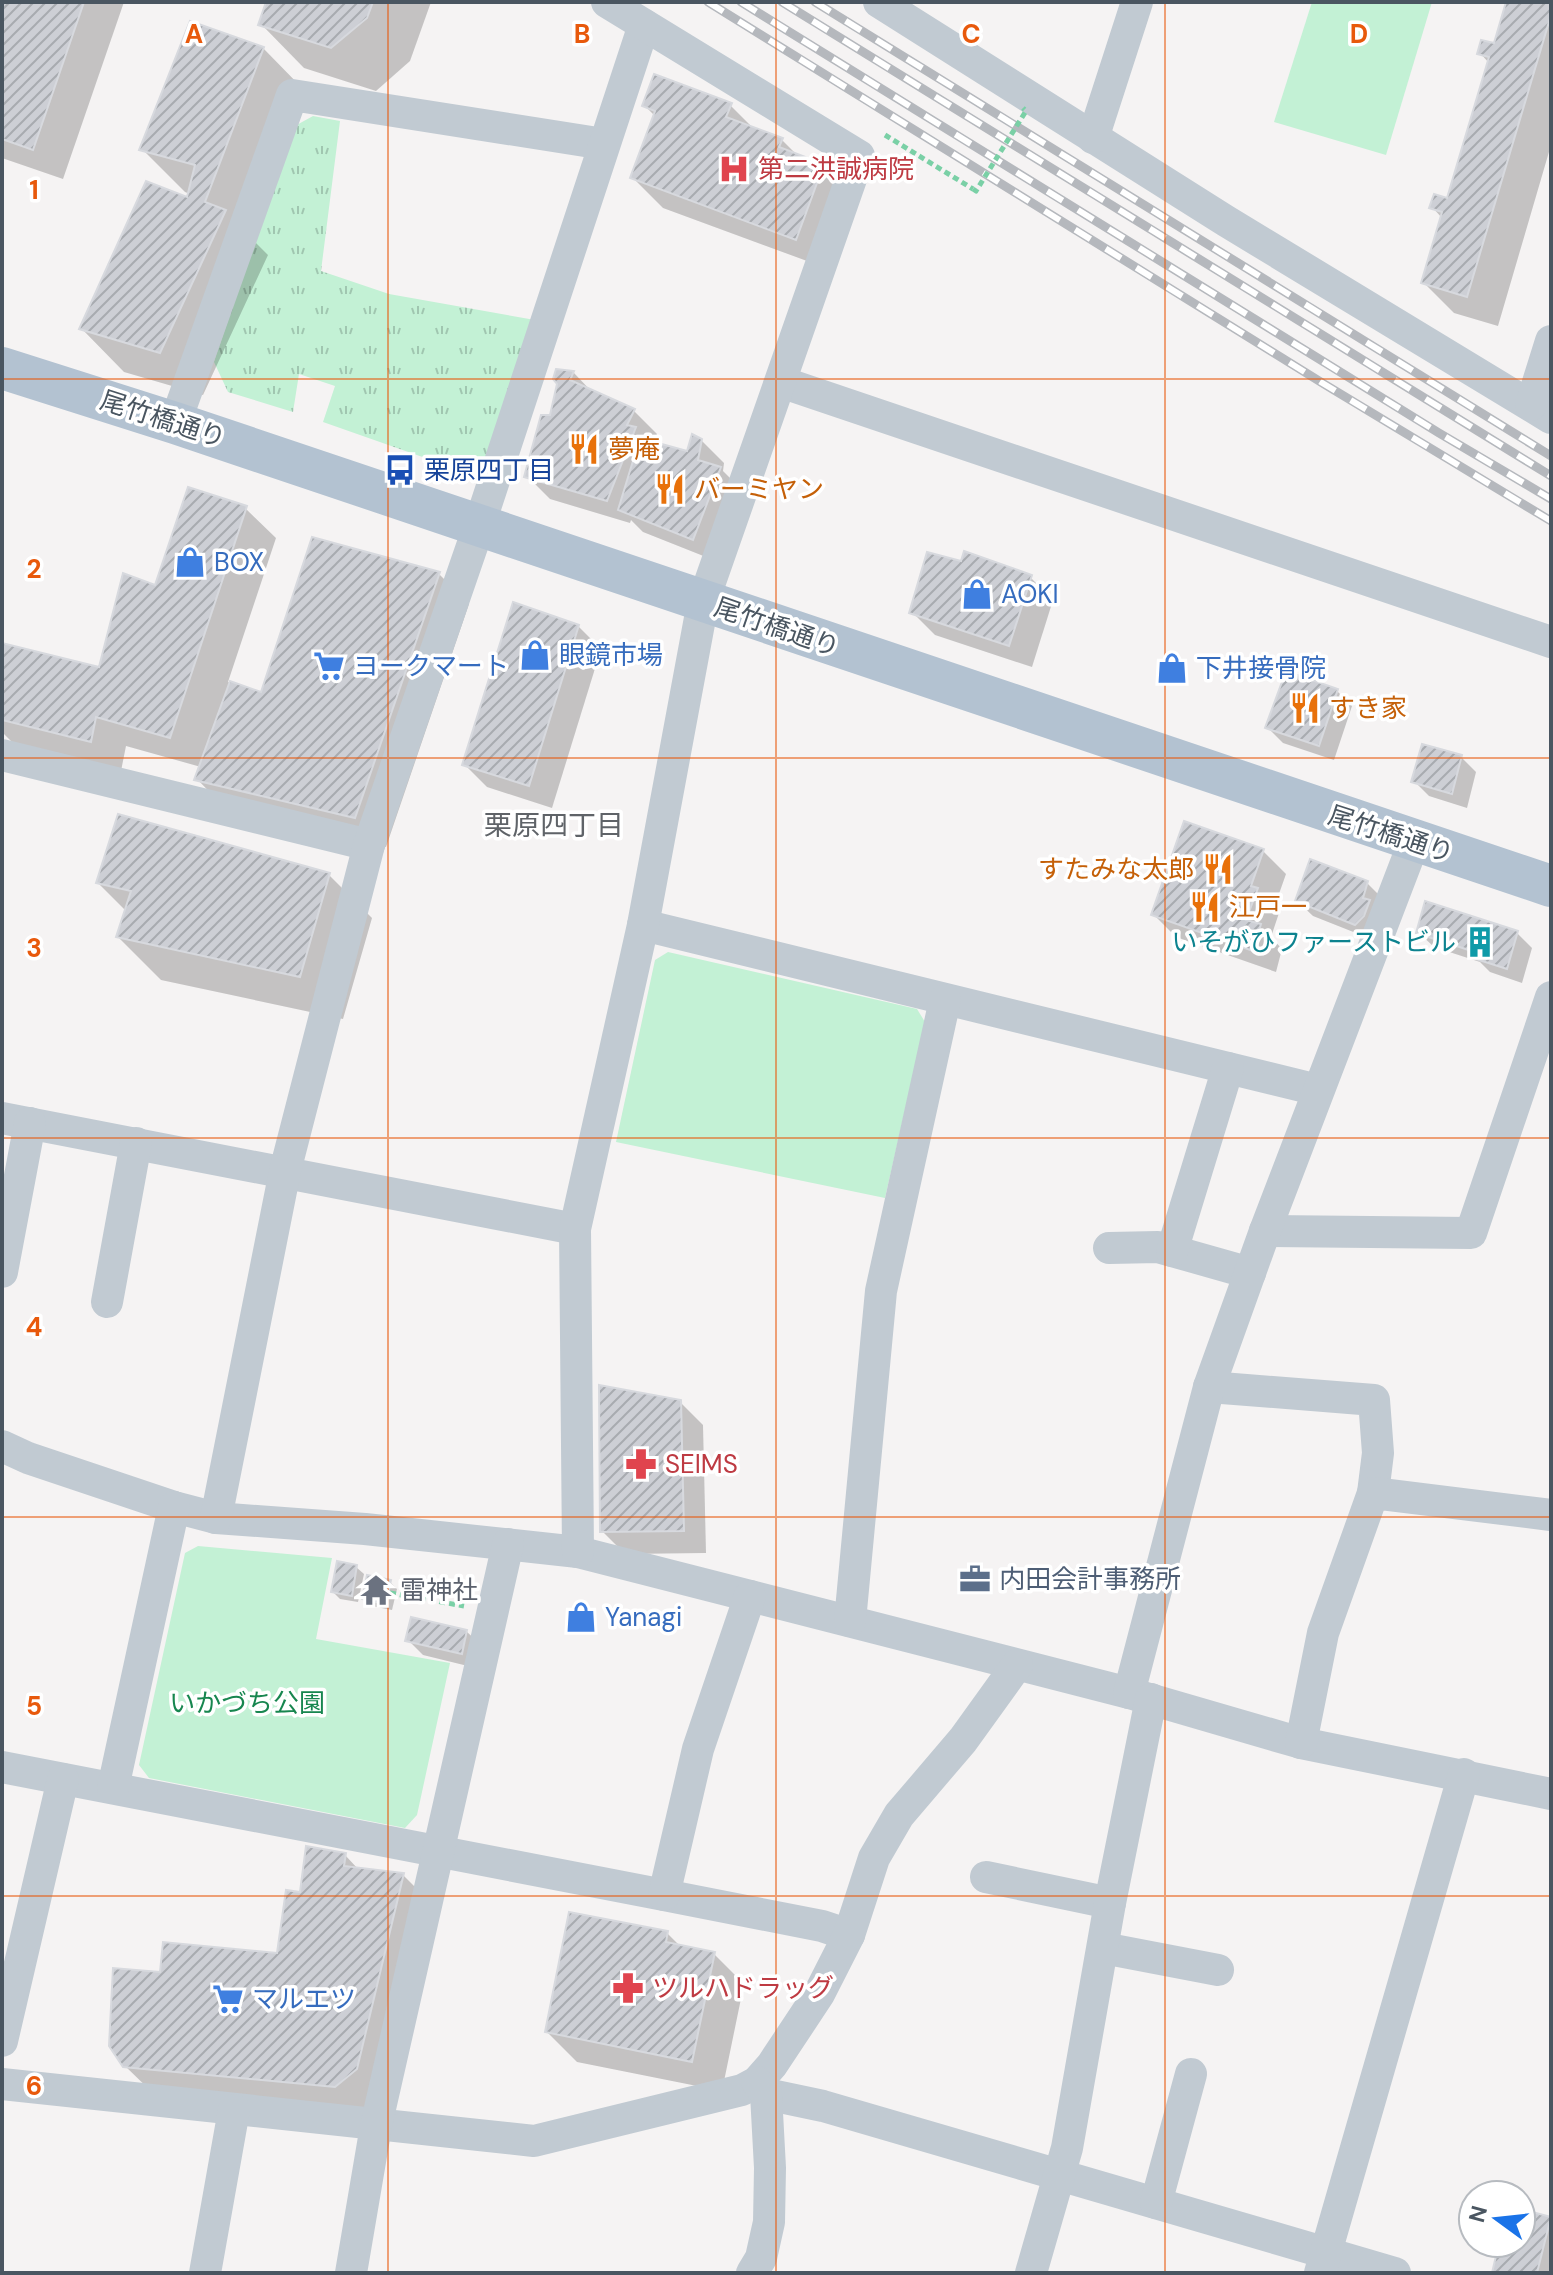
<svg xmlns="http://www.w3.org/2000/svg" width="1553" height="2275" viewBox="0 0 1553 2275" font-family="'DM Sans','Noto Sans JP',sans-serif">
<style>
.grass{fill:url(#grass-tufts)}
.park{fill:#c3f1d5}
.shadow{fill:#0003}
.building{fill:url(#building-hatch);stroke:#d7d9de;stroke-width:2}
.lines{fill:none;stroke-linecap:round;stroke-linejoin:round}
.path{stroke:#7ad0a6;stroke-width:5;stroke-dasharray:6 4;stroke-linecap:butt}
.minor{stroke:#c1cad2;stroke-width:32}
.major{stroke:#b3c2d1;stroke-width:42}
.rail-casing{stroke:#b5b8bd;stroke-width:9}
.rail{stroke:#fff;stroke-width:6;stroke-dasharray:18;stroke-linecap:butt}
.path-bridge{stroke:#7ad0a6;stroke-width:5;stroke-dasharray:6 4;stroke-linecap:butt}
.grid{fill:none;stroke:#e8590c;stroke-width:2;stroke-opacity:0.55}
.labels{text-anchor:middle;stroke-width:7;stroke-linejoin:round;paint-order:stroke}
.health-label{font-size:26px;fill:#be3a42;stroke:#fff;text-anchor:start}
.street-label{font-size:26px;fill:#4a5661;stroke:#fff}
.food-label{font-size:26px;fill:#c56008;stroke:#fff;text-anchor:start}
.transit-label{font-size:26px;fill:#164399;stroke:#fff;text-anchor:start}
.shop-label{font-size:26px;fill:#366cbe;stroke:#fff;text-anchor:start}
.culture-label{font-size:26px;fill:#0d838f;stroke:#fff;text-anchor:end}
.service-label{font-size:26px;fill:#4e5e75;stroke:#fff;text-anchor:start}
.worship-label{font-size:26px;fill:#5b616d;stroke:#fff;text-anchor:start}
.park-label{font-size:26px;fill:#17864f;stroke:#fff}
.neighbourhood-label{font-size:28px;fill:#5f6368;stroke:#fff}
.grid-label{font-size:26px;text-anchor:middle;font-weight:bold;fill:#e8590c;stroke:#fff;stroke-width:7;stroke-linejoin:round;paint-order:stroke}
</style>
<defs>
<pattern id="grass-tufts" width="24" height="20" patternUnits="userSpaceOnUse" patternTransform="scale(2)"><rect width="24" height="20" fill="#c3f1d5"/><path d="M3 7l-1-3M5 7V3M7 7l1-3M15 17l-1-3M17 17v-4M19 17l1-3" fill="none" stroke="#a0c6b0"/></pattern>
<pattern id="building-hatch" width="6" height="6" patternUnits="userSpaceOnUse" patternTransform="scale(2)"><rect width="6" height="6" fill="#cdcfd5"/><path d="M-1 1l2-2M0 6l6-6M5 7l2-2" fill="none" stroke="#a8abb0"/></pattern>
</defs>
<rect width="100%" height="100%" fill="#f5f3f3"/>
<!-- grass -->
<path class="grass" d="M313 116 340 121 321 271 389 294 535 320 493 462 468 473 323 422 335 386 299 374 293 412 228 392 214 362 293 127Z"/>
<!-- park -->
<g class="park">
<path d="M1312 2H1432L1386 155 1274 122Z"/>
<path d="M668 952 917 1009 925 1022 885 1198 616 1142 655 960Z"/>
<path d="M198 1546 332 1558 316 1639 450 1663 417 1815 405 1828 149 1778 139 1765 185 1553Z"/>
</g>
<!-- shadow -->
<g class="shadow">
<path d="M2 2H124L63 179 2 158Z"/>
<path d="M268 2H431L410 61 376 91 304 68 261 24Z"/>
<path d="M1508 2H1551V145L1498 326 1454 313 1424 283 1442 218 1432 207 1448 200 1489 63 1480 53 1495 46Z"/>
<path d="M263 48 306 92 251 238 268 255 203 395 124 372 81 328 189 199 190 194 185 192 142 149Z"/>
<path d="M730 105 755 130 782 140 799 157 823 166 853 196 826 268 663 208 632 177 655 116 645 106Z"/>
<path d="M557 371 574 373 593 393 634 411 657 434 651 445 657 451 689 453 701 440 724 463 723 471 743 491 716 561 643 532 631 520 630 523 550 499 527 476 551 418 560 383Z"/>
<path d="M245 508 276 538 228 682 262 694 439 574 469 604 386 847 227 810 197 779 201 767 126 746 121 771 14 744 2 732V645L100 669 157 587Z"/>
<path d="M1030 577 1053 600 1032 667 935 635 912 612Z"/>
<path d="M578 626 601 649 552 808 487 787 464 764Z"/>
<path d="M1337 691 1352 706 1334 760 1283 743 1268 728Z"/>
<path d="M1461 757 1476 772 1467 808 1429 796 1414 781Z"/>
<path d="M1263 851 1286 874 1274 908 1279 913 1271 937 1282 949 1276 972 1176 937 1153 914Z"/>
<path d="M329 875 372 918 343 1019 161 980 118 937 126 911 98 883Z"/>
<path d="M1367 883 1382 898 1371 939 1313 916 1297 901Z"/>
<path d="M1418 932 1517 933 1532 948 1522 983 1490 972 1480 962 1434 947Z"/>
<path d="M680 1402 703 1425 706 1553 625 1554 602 1531Z"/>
<path d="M356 1567 364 1574 358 1602 340 1599 333 1592Z"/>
<path d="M390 1582 397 1589 392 1610 371 1606 364 1599Z"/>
<path d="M466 1631 482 1646 476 1668 423 1655 408 1640Z"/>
<path d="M345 1855 359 1870 403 1875 433 1905 366 2116 156 2096 125 2066 162 1974 279 1956 302 1894Z"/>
<path d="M667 1933 681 1947 714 1954 744 1984 722 2091 577 2062 547 2032Z"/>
<path d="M1521 2211 1551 2220V2273H1494L1501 2243H1521Z"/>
</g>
<!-- building -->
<g class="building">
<path d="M2 2H84L33 150 2 139Z"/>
<path d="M266 2H373L367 18 331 48 258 25Z"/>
<path d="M1506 2H1551V15L1467 297 1421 283 1442 212 1429 208 1434 194 1447 198 1489 57 1477 54 1481 40 1494 43Z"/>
<path d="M190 21 264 47 205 202 226 210 160 353 79 329 146 181 187 197 195 165 139 150Z"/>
<path d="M654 74 732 103 726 117 783 138 779 147 824 164 796 240 630 178 655 111 642 106Z"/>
<path d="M556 369 574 371 570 380 635 409 627 425 636 427 607 501 524 477 541 415H550L557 384 553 379Z"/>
<path d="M692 434 702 439 698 460 721 467 693 540 618 510 636 451 653 456 658 443 687 451Z"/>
<path d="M188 487 247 506 170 738 96 717 91 742 2 720V643L99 667 123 573 155 585Z"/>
<path d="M312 537 440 572 355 818 194 780 230 681 261 692Z"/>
<path d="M964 551 1032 575 1009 646 909 613 927 552 961 561Z"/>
<path d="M513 602 579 625 529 786 462 765Z"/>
<path d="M1286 671 1338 689 1319 746 1265 728Z"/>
<path d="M1422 744 1462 755 1452 794 1411 782Z"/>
<path d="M118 814 330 873 300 977 116 937 131 891 96 883Z"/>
<path d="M1184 821 1264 849 1251 886 1258 888 1246 920 1261 924 1253 951 1151 915Z"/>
<path d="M1310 859 1368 881 1363 898 1370 900 1364 916 1355 925 1295 901Z"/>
<path d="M1425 901 1518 931 1507 969 1473 958 1475 952 1416 933Z"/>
<path d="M599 1385 681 1400 684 1531 600 1532Z"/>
<path d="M337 1561 357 1565 352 1596 331 1592Z"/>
<path d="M367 1575 391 1580 386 1604 362 1599Z"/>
<path d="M411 1617 467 1630 462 1654 405 1641Z"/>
<path d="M306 1846 346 1853 344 1866 404 1873 357 2069 335 2087 123 2067 109 2046 113 1968 160 1972 163 1942 277 1953 286 1890 300 1892Z"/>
<path d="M569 1912 668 1931 666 1942 715 1952 692 2062 545 2032Z"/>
<path d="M1521 2209 1551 2217 1537 2273H1492L1499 2243H1521Z"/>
</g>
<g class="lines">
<!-- path -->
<g class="path">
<path d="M885 135 973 189"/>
<path d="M390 1593 464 1606"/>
</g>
<!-- minor -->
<g class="minor">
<path d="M879 2 1226 221 1551 418"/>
<path d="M1093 138 1137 2"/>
<path d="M781 382 1551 642"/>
<path d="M1531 405 1551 341"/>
<path d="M175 423 292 95 604 144"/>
<path d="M2 755 369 845"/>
<path d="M643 925 1318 1090"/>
<path d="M2 1118 575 1229"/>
<path d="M1265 1231 1471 1233 1551 997"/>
<path d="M1109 1248 1158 1247 1250 1273"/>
<path d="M1172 1251 1228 1068"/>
<path d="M2 1272 30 1123"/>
<path d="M107 1302 136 1143"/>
<path d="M1209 1387 1374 1400 1378 1453 1373 1493"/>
<path d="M2 1446 28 1458 174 1507 216 1518 365 1529 578 1552 1129 1693 1301 1743 1551 1794"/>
<path d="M216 1518 285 1171 369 845 479 526 644 25"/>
<path d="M578 1552 575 1229 643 925 703 602 859 156 607 2"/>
<path d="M850 1621 881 1291 945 1000"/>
<path d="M1129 1693 1209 1387 1265 1231 1414 842"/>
<path d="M1301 1743 1323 1633 1373 1493 1551 1515"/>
<path d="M2 1767 664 1895 822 1926 849 1935"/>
<path d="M113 1788 174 1507"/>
<path d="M986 1877 1110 1903"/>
<path d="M664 1895 698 1749 750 1596"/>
<path d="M1103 1948 1218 1970"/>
<path d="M2 2041 63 1779"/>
<path d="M2 2084 534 2141 742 2090 757 2082 772 2065 819 1994 849 1935 874 1858 899 1815 963 1740 1017 1665"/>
<path d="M766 2094 823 2106 1395 2273"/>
<path d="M1156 2203 1191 2074"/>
<path d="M205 2273 234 2110"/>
<path d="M351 2273 376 2126 508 1544"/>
<path d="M752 2273 761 2258 769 2222 770 2168 766 2094 757 2082"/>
<path d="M1031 2273 1067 2148 1110 1903 1151 1699"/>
<path d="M1320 2273 1464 1774"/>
</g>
<!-- major -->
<path class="major" d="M2 368 175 423 1551 886"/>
<defs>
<g id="rail">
<path d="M708 2 1324 384 1551 521"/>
<path d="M741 2 1439 433 1551 499"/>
<path d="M782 2 1551 476"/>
<path d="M815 2 1551 456"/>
</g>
</defs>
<!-- rail casing -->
<use href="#rail" class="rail-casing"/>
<!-- rail -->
<use href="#rail" class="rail"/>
<!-- path-bridge -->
<path class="path-bridge" d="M973 189 976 191 1026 111 1023 108"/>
</g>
<!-- grid -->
<path class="grid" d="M388 2V2273M776 2V2273M1165 2V2273M2 379H1551M2 758H1551M2 1138H1551M2 1517H1551M2 1896H1551"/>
<!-- icons -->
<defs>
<symbol id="hospital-bare" viewBox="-9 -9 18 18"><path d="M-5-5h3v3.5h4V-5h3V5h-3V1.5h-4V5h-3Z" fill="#e0444e" stroke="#fff" stroke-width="2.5" paint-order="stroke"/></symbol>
<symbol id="restaurant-bare" viewBox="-9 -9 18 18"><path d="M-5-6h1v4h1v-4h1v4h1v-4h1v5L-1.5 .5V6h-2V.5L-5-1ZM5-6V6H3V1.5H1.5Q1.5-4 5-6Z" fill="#e8710a" stroke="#fff" stroke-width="2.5" paint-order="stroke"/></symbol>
<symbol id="bus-bare" viewBox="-9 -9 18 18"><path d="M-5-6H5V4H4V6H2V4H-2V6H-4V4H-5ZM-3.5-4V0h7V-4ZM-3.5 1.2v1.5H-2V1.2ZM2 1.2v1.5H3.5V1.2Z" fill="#1a4fb4" stroke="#fff" stroke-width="2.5" paint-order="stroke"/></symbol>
<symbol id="shop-bare" viewBox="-9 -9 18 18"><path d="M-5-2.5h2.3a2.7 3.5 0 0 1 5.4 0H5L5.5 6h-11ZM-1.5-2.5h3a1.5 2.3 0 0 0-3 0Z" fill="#3f7fe0" stroke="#fff" stroke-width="2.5" paint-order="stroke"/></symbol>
<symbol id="supermarket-bare" viewBox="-9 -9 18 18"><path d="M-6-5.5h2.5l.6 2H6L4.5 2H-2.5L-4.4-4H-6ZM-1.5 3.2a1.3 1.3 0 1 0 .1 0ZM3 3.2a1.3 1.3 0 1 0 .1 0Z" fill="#3f7fe0" stroke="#fff" stroke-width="2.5" paint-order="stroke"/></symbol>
<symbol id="building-bare" viewBox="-9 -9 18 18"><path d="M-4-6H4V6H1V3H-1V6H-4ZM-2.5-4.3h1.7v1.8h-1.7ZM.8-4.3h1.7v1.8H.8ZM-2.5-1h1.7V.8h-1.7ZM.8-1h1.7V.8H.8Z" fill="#0f9aa8" stroke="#fff" stroke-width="2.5" paint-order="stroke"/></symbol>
<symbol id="pharmacy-bare" viewBox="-9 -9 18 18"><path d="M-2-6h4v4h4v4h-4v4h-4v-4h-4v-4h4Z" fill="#e0444e" stroke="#fff" stroke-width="2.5" paint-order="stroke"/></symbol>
<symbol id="office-bare" viewBox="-9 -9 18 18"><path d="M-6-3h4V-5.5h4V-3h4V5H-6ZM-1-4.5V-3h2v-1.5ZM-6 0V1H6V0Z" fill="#5c6f8a" stroke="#fff" stroke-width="2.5" paint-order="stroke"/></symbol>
<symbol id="temple-bare" viewBox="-9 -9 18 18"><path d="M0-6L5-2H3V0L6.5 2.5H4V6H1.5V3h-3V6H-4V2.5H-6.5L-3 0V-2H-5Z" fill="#6b7280" stroke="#fff" stroke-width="2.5" paint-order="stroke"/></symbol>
</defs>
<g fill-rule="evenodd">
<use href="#hospital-bare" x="712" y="147" width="44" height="44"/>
<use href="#restaurant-bare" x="562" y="427" width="44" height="44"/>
<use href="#bus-bare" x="378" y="448" width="44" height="44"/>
<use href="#restaurant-bare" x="648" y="467" width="44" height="44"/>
<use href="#shop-bare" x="168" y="540" width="44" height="44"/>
<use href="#shop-bare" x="955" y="572" width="44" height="44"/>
<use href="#shop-bare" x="513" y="633" width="44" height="44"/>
<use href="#supermarket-bare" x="307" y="644" width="44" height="44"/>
<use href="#shop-bare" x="1150" y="646" width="44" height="44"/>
<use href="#restaurant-bare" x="1283" y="686" width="44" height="44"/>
<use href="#restaurant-bare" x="1196" y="847" width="44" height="44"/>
<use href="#restaurant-bare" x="1183" y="885" width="44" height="44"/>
<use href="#building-bare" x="1458" y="920" width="44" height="44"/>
<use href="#pharmacy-bare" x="619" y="1442" width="44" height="44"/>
<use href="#office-bare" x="953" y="1557" width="44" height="44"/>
<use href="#temple-bare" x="354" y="1568" width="44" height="44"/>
<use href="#shop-bare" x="559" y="1595" width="44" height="44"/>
<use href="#pharmacy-bare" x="606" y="1966" width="44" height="44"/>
<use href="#supermarket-bare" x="206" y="1977" width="44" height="44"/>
</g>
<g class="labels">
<!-- health labels -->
<g class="health-label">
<text x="758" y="178">第二洪誠病院</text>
<text x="665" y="1473">SEIMS</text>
<text x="652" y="1997">ツルハドラッグ</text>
</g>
<!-- street labels -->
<g class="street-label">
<text transform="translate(163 419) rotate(18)" y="9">尾竹橋通り</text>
<text transform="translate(777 627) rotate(19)" y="9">尾竹橋通り</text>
<text transform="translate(1391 834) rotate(18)" y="9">尾竹橋通り</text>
</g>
<!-- food labels -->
<g class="food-label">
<text x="608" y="458">夢庵</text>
<text x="694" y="498">バーミヤン</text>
<text x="1329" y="717">すき家</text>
<text x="1194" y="878" text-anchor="end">すたみな太郎</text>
<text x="1229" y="916">江戸一</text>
</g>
<!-- transit labels -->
<g class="transit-label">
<text x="424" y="479">栗原四丁目</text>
</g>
<!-- shop labels -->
<g class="shop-label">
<text x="214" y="571">BOX</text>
<text x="1001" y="603">AOKI</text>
<text x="559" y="664">眼鏡市場</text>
<text x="353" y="675">ヨークマート</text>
<text x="1196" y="677">下井接骨院</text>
<text x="605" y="1626">Yanagi</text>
<text x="252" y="2008">マルエツ</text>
</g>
<!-- culture labels -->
<g class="culture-label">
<text x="1456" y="951">いそがひファーストビル</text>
</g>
<!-- service labels -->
<g class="service-label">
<text x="999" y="1588">内田会計事務所</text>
</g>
<!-- worship labels -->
<g class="worship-label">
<text x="400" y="1599">雷神社</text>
</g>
<!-- park labels -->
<g class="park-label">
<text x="247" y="1712">いかづち公園</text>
</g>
<!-- neighbourhood labels -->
<g class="neighbourhood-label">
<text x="554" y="835">栗原四丁目</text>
</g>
</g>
<g class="grid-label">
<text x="194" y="43">A</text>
<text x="582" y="43">B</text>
<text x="971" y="43">C</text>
<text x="1359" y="43">D</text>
<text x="34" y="199">1</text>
<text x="34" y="578">2</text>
<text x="34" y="957">3</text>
<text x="34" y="1336">4</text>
<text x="34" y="1715">5</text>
<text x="34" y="2095">6</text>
</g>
<!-- border -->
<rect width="1553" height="2275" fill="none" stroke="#4a5661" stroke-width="8"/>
<!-- north arrow -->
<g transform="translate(1497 2219) rotate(285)"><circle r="38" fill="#ffffff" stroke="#b7bbc0" stroke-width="2"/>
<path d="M0-6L14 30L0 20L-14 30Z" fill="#1a73e8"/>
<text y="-12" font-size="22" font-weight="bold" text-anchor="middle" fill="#4a5661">N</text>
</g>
</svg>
